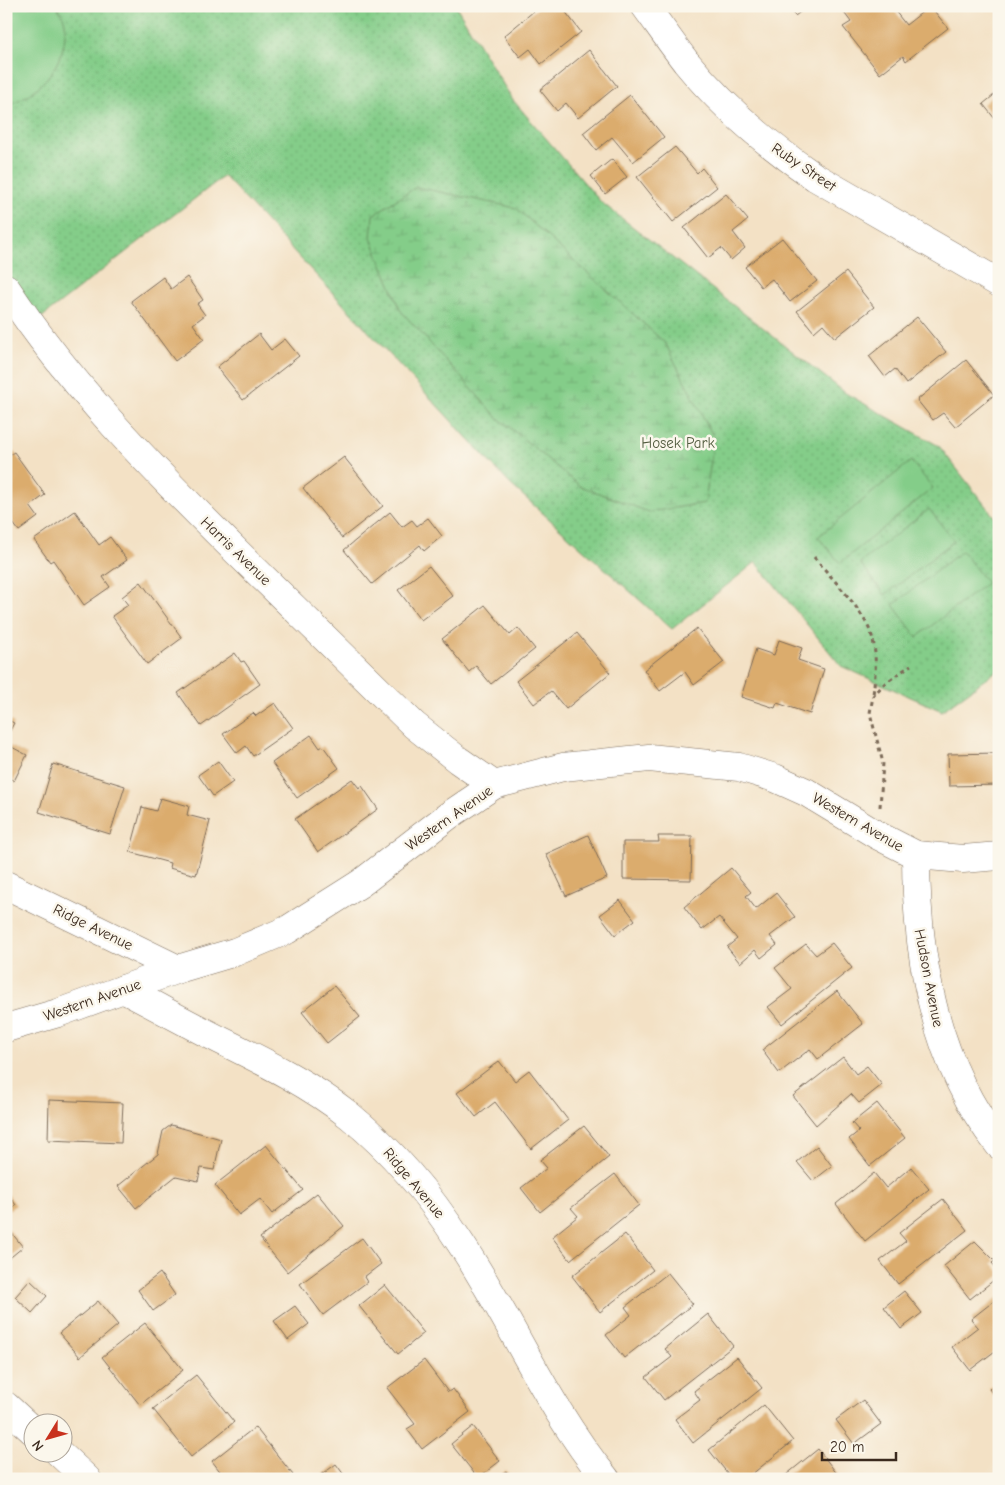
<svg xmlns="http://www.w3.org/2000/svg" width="1005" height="1485" viewBox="0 0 1005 1485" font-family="'Comic Neue',sans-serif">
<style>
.green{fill:url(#green-dots);stroke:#607c54}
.wetland{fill:url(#wetland-marsh);stroke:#607c54}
.pitch{fill:#84cd89;stroke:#607c54}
.building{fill:#dbac6d}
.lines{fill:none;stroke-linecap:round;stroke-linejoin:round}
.street-casing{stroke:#7b6a58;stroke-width:29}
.path{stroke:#7b6a58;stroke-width:3;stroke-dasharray:4 4;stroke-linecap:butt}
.street{stroke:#fff;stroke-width:28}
.labels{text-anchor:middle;stroke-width:5;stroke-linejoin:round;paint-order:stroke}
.street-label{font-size:15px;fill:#3b2a1e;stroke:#fbf7ec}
.park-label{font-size:15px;fill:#515b3e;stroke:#fbf7ec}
</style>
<defs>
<pattern id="green-dots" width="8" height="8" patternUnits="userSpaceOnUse" patternTransform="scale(1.25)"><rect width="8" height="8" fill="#84cd89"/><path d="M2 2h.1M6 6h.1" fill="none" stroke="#73b076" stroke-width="1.8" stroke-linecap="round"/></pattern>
<pattern id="wetland-marsh" width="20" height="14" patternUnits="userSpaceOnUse" patternTransform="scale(1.25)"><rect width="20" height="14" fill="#84cd89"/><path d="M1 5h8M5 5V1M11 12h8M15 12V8" fill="none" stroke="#73b076"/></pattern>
</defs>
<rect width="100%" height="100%" fill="#fbf7ec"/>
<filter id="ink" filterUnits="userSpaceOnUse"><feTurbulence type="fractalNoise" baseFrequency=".02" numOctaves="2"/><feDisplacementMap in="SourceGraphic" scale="10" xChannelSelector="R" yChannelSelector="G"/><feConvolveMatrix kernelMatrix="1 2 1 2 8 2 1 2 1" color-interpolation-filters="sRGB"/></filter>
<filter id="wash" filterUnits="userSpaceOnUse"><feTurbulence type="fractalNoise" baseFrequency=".0096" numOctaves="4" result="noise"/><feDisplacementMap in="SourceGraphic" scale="20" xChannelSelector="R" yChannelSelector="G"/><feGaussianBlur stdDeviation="1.12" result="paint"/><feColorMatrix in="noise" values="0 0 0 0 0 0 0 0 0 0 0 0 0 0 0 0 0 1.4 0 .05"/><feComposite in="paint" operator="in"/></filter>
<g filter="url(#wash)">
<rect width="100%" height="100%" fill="#f3e1c5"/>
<!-- green -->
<path class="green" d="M6 6H456L512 99 601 202 847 394 939 446 999 523V669L942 711 841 666 756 562 672 629 509 483 224 176 37 321 6 275Z"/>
<!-- wetland -->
<path class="wetland" d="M416 187 516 208 665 343 714 438 705 503 649 512 580 486 497 417 401 311 371 238 373 215Z"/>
<!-- pitch -->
<g class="pitch">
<path d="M6 6H56C59 10 63 15 64 19 66 24 65 30 65 35 63 67 37 96 6 105Z"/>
<path d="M911 461 933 488 840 563 818 537Z"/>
<path d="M929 509 954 541 885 595 860 563Z"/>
<path d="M962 551 987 583 917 637 893 605Z"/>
</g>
<g id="blocks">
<!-- building -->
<g class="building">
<path d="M540 6H561L581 32 541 64 530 49 520 57 504 36Z"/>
<path d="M787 6H808L795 16Z"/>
<path d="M847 6H891L906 25 930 6 948 28 906 61 903 56 880 74 843 27 851 22 842 10Z"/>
<path d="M589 50 617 86 578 118 566 103 557 111 540 90Z"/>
<path d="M999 91V124L983 104Z"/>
<path d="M630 95 664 137 633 162 612 137 596 150 583 133Z"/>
<path d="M675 147 697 173 702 168 717 187 673 222 637 177Z"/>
<path d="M612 159 627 177 605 194 591 176Z"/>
<path d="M726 194 748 220 733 232 745 248 731 260 721 248 708 258 684 228Z"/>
<path d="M782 238 817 281 790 302 772 279 761 287 745 267Z"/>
<path d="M846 272 874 307 835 338 823 324 814 332 797 311Z"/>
<path d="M163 277 171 289 187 277 203 300 197 304 205 315 193 324 204 339 175 361 131 301Z"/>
<path d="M917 317 946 352 906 384 895 369 885 377 869 356Z"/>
<path d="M259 334 271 350 285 339 299 356 243 400 217 367Z"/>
<path d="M966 360 994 395 955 427 943 413 933 420 917 400Z"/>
<path d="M14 452 45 495 30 506 38 517 19 531 10 519 6 521V457Z"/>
<path d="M344 457 383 506 342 538 303 488Z"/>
<path d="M75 511 99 545 110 537 127 560 103 577 110 587 84 605 53 560 50 562 34 540Z"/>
<path d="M390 512 402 527 412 520 417 526 428 518 442 536 424 551 420 545 372 584 344 550Z"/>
<path d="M429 566 453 596 421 620 398 590Z"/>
<path d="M141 582 182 638 147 664 112 616 128 605 122 597Z"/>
<path d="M485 605 510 635 518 628 535 649 491 684 476 666 469 672 442 639Z"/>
<path d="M697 628 724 662 694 685 685 672 660 691 644 670Z"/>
<path d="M577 633 610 673 566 709 551 691 534 704 516 681Z"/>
<path d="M779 640 802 648 798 660 824 669 810 714 777 703 775 708 741 697 756 649 774 655Z"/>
<path d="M235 653 241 662 244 661 260 684 201 726 178 693Z"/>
<path d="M275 703 293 728 253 756 246 746 237 753 223 734 253 713 256 716Z"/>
<path d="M6 719 14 723 6 738Z"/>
<path d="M311 735 320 748 323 746 339 768 297 798 272 763Z"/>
<path d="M6 744 27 755 14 781 6 776Z"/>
<path d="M999 753V785L949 786 948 754Z"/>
<path d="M218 761 233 782 213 796 198 775Z"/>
<path d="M53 764 125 786 110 834 39 812Z"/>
<path d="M352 779 359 788 362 786 378 809 318 852 295 819Z"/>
<path d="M160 798 189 806 187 815 210 821 196 875 169 868 170 863 130 852 142 807 156 811Z"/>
<path d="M588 835 607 878 566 896 546 854Z"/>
<path d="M658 836H692L691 880 623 879V842H659Z"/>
<path d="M731 868 751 892 746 896 756 909 776 893 795 917 770 936 777 945 761 958 755 950 740 963 727 947 737 939 719 917 702 930 684 907Z"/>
<path d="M620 900 635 920 615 935 600 915Z"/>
<path d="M832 943 852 968 782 1024 768 1007 792 989 775 968 806 944 816 955Z"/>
<path d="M334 986 360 1017 327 1043 302 1012Z"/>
<path d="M837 991 863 1024 818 1059 810 1049 779 1073 762 1050Z"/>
<path d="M843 1057 856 1074 867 1066 882 1085 859 1103 851 1094 816 1125 793 1096Z"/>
<path d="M499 1061 515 1081 529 1070 568 1120 531 1149 495 1102 476 1117 457 1093Z"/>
<path d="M49 1100 123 1103 121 1143 48 1140Z"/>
<path d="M877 1103 905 1138 870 1166 849 1139 859 1131 852 1123Z"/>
<path d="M171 1125 221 1139 214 1170 201 1168 198 1181 176 1176 136 1208 118 1186 158 1154 163 1131Z"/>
<path d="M584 1126 609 1157 540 1212 521 1188 547 1168 540 1160Z"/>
<path d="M266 1145 303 1190 272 1214 260 1199 239 1215 215 1185Z"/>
<path d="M817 1146 832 1166 813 1181 797 1162Z"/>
<path d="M911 1167 929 1189 865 1241 836 1204 874 1173 886 1188Z"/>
<path d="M615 1174 639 1205 570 1260 552 1237 578 1216 571 1208Z"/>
<path d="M6 1192 16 1205 6 1212Z"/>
<path d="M317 1193 344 1226 287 1272 260 1238Z"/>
<path d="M943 1199 967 1230 898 1284 880 1261 906 1241 899 1233Z"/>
<path d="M6 1226 23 1247 6 1261Z"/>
<path d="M625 1234 653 1270 600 1312 572 1276Z"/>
<path d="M362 1238 381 1264 364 1277 367 1282 323 1315 300 1284Z"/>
<path d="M975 1241 995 1261 992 1263 999 1271V1276L970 1299 944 1266Z"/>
<path d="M160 1273 175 1295 153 1311 138 1290Z"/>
<path d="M668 1273 693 1304 624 1358 606 1335 631 1315 625 1307Z"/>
<path d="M30 1280 47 1296 32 1313 15 1297Z"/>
<path d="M385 1285 424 1333 398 1354 359 1306Z"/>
<path d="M904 1291 922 1313 901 1329 884 1307Z"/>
<path d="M999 1297V1348L970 1370 952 1347 978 1327 971 1319Z"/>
<path d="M98 1301 118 1325 80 1357 59 1333Z"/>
<path d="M295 1306 309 1324 288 1340 274 1321Z"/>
<path d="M708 1314 733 1346 664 1400 646 1377 672 1357 665 1349Z"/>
<path d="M145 1323 183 1370 140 1405 102 1357Z"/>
<path d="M737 1357 762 1388 693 1443 675 1419 700 1400 694 1391Z"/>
<path d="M424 1360 448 1392 453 1389 470 1412 422 1449 407 1429 415 1424 387 1388Z"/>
<path d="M196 1375 234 1422 191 1457 153 1409Z"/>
<path d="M999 1381V1402L989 1389Z"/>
<path d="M863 1400 881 1424 854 1444 836 1420Z"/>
<path d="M764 1405 793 1441 746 1479H732L709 1450Z"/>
<path d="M473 1426 500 1461 478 1478 451 1444Z"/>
<path d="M255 1427 293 1475 288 1479H226L212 1461Z"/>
<path d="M818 1449 841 1479H781Z"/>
<path d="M336 1464 347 1479H316Z"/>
<path d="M506 1471 512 1479H495Z"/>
</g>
</g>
</g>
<g filter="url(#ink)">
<use href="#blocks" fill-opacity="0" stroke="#7b6a58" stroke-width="1"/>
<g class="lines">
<defs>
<g id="street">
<path d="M645 6C659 25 672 44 686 62 723 107 768 145 815 177L999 283"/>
<path d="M6 288C71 387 154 470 238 553 296 610 355 667 414 725L458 760 494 785"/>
<path d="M916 855C916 957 934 1063 999 1145"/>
<path d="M6 885 178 969"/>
<path d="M123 989C156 1006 188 1024 220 1040 265 1062 311 1085 350 1116 394 1152 431 1197 461 1244 512 1321 547 1407 606 1479"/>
<path d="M6 1028 58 1013 178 969 235 952 287 930 361 883 448 816 494 785 563 767 649 758 739 767 775 778 806 792 877 835 916 855 963 859 999 856"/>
<path d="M6 1406 32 1430"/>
<path d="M58 1452 87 1479"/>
</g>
</defs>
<!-- street casing -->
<use href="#street" class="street-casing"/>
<!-- path -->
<g class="path">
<path d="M814 557C832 579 867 613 873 640 877 658 875 677 873 695"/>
<path d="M880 807 883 763 870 713 873 696 884 684 911 665"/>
</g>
<!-- street -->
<use href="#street" class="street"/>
</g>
</g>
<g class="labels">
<!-- street labels -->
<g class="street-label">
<text transform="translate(804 167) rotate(34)" y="5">Ruby Street</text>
<text transform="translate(236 551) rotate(44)" y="5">Harris Avenue</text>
<text transform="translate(449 818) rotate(-35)" y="5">Western Avenue</text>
<text transform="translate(858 822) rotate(30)" y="5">Western Avenue</text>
<text transform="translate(93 927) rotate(26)" y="5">Ridge Avenue</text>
<text transform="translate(929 978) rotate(79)" y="5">Hudson Avenue</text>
<text transform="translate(92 1000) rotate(-19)" y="5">Western Avenue</text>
<text transform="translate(414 1183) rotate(50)" y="5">Ridge Avenue</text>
</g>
<!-- park labels -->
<g class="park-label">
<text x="678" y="448">Hosek Park</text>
</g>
</g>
<!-- margin -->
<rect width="1005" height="1485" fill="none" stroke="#fbf7ec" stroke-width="25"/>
<!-- north arrow -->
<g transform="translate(48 1438) rotate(233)"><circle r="24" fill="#fbf7ec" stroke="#aea59a"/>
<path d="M0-4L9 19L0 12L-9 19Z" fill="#c8321e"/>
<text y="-8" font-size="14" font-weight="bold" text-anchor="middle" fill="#3b2a1e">N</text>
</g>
<!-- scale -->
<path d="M822 1452v8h74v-8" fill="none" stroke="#3b2a1e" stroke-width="2.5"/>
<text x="830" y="1452" font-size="15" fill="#3b2a1e" stroke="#fbf7ec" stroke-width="4" paint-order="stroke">20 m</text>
</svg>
